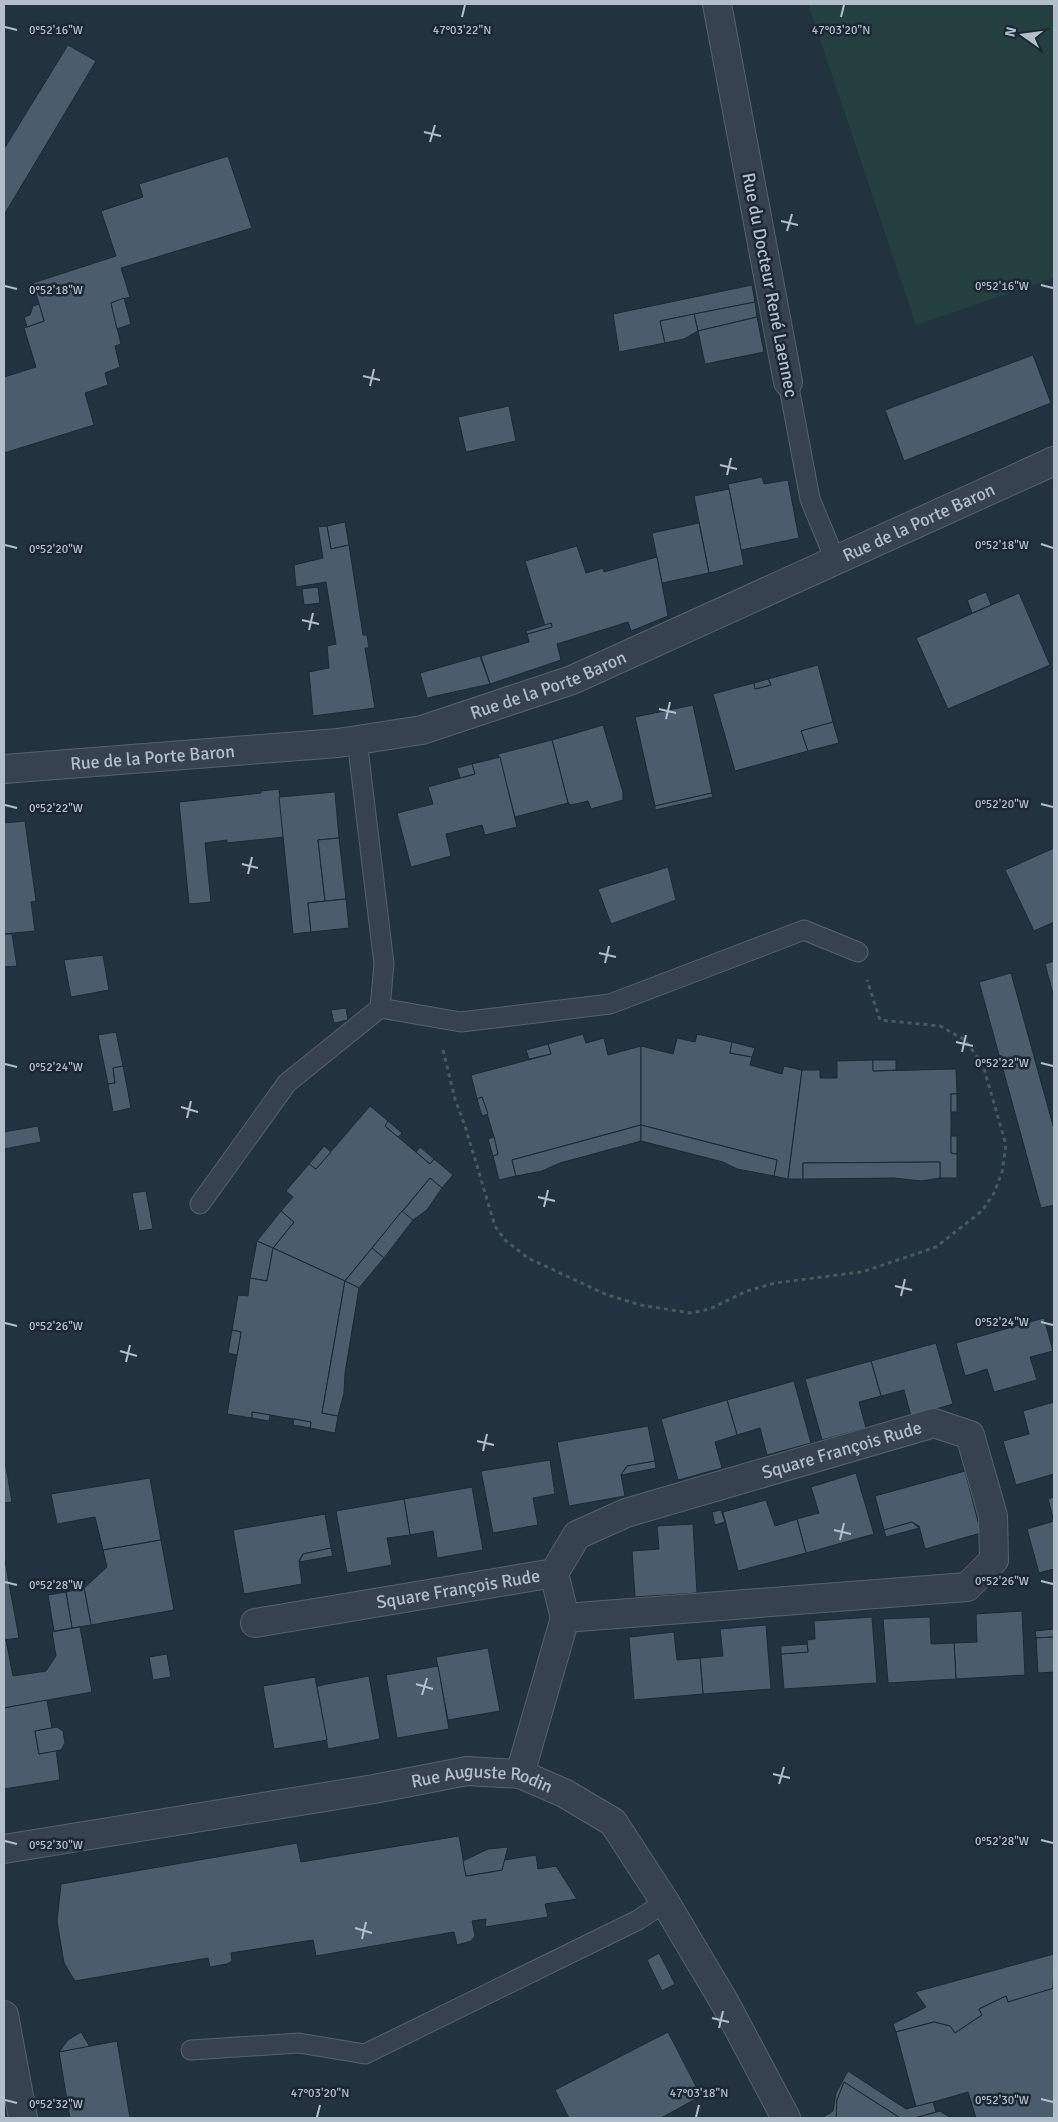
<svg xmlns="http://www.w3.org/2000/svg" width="1058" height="2122" viewBox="0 0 1058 2122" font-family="Signika,sans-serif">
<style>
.green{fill:#243f3f}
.building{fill:#4b5c6a;stroke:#1d2a35}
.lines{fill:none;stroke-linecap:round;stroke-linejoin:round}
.service-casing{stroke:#54616c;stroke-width:21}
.minor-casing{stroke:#54616c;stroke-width:30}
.tertiary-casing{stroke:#54616c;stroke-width:30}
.path{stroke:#425b5b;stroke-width:3;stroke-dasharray:4 4;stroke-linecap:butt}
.service{stroke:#36434e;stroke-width:19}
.minor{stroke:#36434e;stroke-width:28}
.tertiary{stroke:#36434e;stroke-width:28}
.ticks{fill:none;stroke:#b2bec9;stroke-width:2}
.labels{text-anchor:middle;stroke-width:5;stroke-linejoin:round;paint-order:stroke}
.street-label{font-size:18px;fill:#b2bec9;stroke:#1b2833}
.ticks-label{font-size:12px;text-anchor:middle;fill:#b2bec9;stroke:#1b2833;stroke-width:5;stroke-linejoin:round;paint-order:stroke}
</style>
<rect width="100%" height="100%" fill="#22323e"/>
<!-- green -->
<path class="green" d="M808 4H1054V278L916 325Z"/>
<!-- building -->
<g class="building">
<path d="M68 45 96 61 4 215V149Z"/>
<path d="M228 156 252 228 121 268 130 297 111 303 121 344 115 346 120 367 105 373 108 385 85 393 94 425 4 453V377L36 367 24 328 44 321 33 283 116 256 101 211 143 197 139 184Z"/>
<path d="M752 285 755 302 660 321 665 343 619 352 613 314Z"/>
<path d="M124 298 131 324 117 329 111 303Z"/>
<path d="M755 302 757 317 698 331 694 314Z"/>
<path d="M39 304 44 321 27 327 24 317 30 315 33 306Z"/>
<path d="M694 314 698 331 684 339 665 343 660 321Z"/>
<path d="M757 317 764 352 705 364 698 331Z"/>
<path d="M1033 355 1051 403 904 461 885 410Z"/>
<path d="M509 406 516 441 466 452 458 417Z"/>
<path d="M762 477 764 484 788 480 799 538 741 550 728 484Z"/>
<path d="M729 489 744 565 709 573 694 496Z"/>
<path d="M345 522 349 545 331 549 327 526Z"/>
<path d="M699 523 709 573 662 583 652 533Z"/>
<path d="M327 526 331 549 349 545 363 635H367L369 648H365L375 708 313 716 309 672 329 668 327 646 336 644 326 582 296 587 294 565 323 558 318 527Z"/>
<path d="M577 546 586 573 603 568 604 572 657 557 668 616 631 631 628 622 557 644 561 660 490 684 481 656 529 642 527 634 552 627 551 623 545 626 525 561Z"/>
<path d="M318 587 320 603 304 605 302 589Z"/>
<path d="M986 592 991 605 972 613 967 600Z"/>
<path d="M1019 593 1050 665 948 709 916 638Z"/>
<path d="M551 623 552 627 527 634 526 631Z"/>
<path d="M480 656 490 684 427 698 420 673Z"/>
<path d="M818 665 833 722 801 731 808 751 735 771 713 694 754 683 755 689 771 685 768 679Z"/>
<path d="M768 679 771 685 755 689 754 683Z"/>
<path d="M693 705 712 793 655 806 635 717Z"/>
<path d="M833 722 839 743 808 751 801 731Z"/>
<path d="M603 725 623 792V800L591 809 588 801 571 805 568 803 552 740Z"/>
<path d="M552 740 568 803 515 817 498 754Z"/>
<path d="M500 757 517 827 485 835 482 825 446 834 451 856 411 867 397 813 433 804 428 787 475 774 472 764Z"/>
<path d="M472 764 475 774 460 778 457 768Z"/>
<path d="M279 789 284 837 227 843V840L205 843 211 902 189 904 179 802 261 793V791Z"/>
<path d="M335 792 339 838 318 840 325 901 308 903 311 932 293 934 279 797Z"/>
<path d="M712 793 713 797 655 810V806Z"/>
<path d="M25 821 36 901 31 902 35 931 4 934V823Z"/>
<path d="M339 838 346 899 325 901 318 840Z"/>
<path d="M1054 848V922L1034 931 1005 870Z"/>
<path d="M668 867 676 900 611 924 598 889Z"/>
<path d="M346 899 349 928 311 932 308 903Z"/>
<path d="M4 934H12L17 966 4 967Z"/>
<path d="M103 955 109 990 71 997 64 960Z"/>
<path d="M1054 961V998L1045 964Z"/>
<path d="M1011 973 1054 1129V1205L1041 1208 979 982Z"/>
<path d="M346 1008 348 1020 334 1023 331 1010Z"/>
<path d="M116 1032 123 1066 113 1068 115 1083 108 1084 98 1035Z"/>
<path d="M583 1034 586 1043 604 1038 608 1055 641 1046V1125L512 1160 516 1176 499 1180 493 1156 498 1154 494 1137 482 1097 477 1099 471 1075 551 1054 548 1044Z"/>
<path d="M697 1034 732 1042 730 1053 752 1057 750 1065 782 1074 784 1066 802 1070 788 1179 774 1176 777 1160 641 1125V1046L673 1054 677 1038 695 1042Z"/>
<path d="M732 1042 755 1048 752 1057 730 1053Z"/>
<path d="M548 1044 551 1054 529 1059 526 1050Z"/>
<path d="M873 1060V1071L956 1069 957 1094H951V1153L957 1154V1178H940V1162L803 1163V1179H788L802 1070H820V1078H837V1061Z"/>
<path d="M873 1060H896V1070L873 1071Z"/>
<path d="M123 1066 131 1108 113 1112 108 1084 115 1083 113 1068Z"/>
<rect x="951" y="1094" width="6" height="18"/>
<path d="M482 1097 488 1114 482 1116 477 1099Z"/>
<path d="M370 1106 388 1121 385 1126 430 1164 434 1159 453 1175 442 1188 430 1178 345 1281 273 1248 294 1222 281 1211 293 1197 286 1191 309 1164 316 1169Z"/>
<path d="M388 1121 402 1133 398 1137 385 1126Z"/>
<path d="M641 1125V1141L560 1163 542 1171 516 1176 512 1160Z"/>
<path d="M641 1125 777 1160 774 1176 737 1169 723 1162 641 1141Z"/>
<path d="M38 1126 41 1142 4 1149V1132Z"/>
<path d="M951 1136H957V1154L951 1153Z"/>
<path d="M494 1137 498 1154 493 1156 488 1139Z"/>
<path d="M324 1146 331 1152 316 1169 309 1164Z"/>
<path d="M420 1147 434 1159 430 1164 416 1152Z"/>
<path d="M940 1162V1178L921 1181 894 1178 803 1179V1163Z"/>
<path d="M430 1178 442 1188 427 1210 413 1220 359 1288 345 1281Z"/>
<path d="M146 1191 153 1229 139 1231 132 1193Z"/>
<path d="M281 1211 294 1222 273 1248 257 1241Z"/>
<path d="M402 1211 413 1220 384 1258 372 1248Z"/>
<path d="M257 1241 273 1248 267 1281 250 1278Z"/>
<path d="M273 1248 345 1281 322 1413 338 1416 335 1433 310 1428 311 1422 252 1412V1418L227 1414 241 1332 232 1330 238 1295 248 1296 250 1278 267 1281Z"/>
<path d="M372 1248 384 1258 359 1288 345 1281Z"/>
<path d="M345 1281 359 1288 345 1373 344 1393 338 1416 322 1413Z"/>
<path d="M1044 1318 1053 1351 1030 1357 1037 1380 994 1392 987 1369 965 1376 956 1343Z"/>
<path d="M232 1330 241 1332 237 1355 228 1353Z"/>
<path d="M936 1343 953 1404 911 1416 904 1390 881 1396 871 1361Z"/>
<path d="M871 1361 881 1396 859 1402 866 1428 822 1440 805 1379Z"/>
<path d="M794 1381 811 1443 767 1455 760 1428 737 1435 727 1400Z"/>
<path d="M727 1400 737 1435 715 1442 722 1468 678 1480 661 1419Z"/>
<path d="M1054 1402V1474L1016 1485 1003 1441 1029 1434 1023 1411Z"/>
<path d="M252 1412 270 1415 269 1421 252 1418Z"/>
<path d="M294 1419 311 1422 310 1428 293 1425Z"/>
<path d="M648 1426 655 1461 627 1466 621 1475 625 1496 569 1506 557 1442Z"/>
<path d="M550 1460 555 1494 533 1498 538 1525 493 1533 481 1471Z"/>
<path d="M655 1461 656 1468 621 1475 627 1466Z"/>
<path d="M4 1465 6 1467 12 1502 4 1503Z"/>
<path d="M965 1471 981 1533 925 1549 919 1526 912 1522 884 1530 875 1496Z"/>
<path d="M856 1473 874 1534 806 1553 797 1519 819 1513 811 1487Z"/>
<path d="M150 1478 161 1540 103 1550 95 1517 57 1524 51 1494Z"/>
<path d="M472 1487 483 1550 437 1558 433 1531 410 1535 404 1499Z"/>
<path d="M1054 1497V1569L1039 1573 1027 1529 1054 1521 1048 1499Z"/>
<path d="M404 1499 410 1535 387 1538 392 1565 347 1573 336 1511Z"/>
<path d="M766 1500 775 1526 797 1519 806 1553 738 1571 723 1512Z"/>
<path d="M721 1510 725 1522 715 1525 712 1512Z"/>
<path d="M325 1514 331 1548 303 1554 299 1561 302 1584 244 1594 233 1530Z"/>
<path d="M912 1522 919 1528 886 1537 884 1530Z"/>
<path d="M693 1524 697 1593 635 1597 632 1551 659 1549 657 1526Z"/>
<path d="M161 1540 174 1610 91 1625 84 1588 107 1567 103 1550Z"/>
<path d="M331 1548 333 1556 299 1562 303 1554Z"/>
<path d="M4 1556 19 1638 4 1640Z"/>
<path d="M84 1588 91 1625 72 1628 66 1592Z"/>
<path d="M66 1592 72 1628 54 1631 48 1595Z"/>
<path d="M1022 1611 1025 1675 956 1679 954 1643 977 1642 976 1614Z"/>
<path d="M872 1617 877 1683 784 1689 781 1654 808 1652 807 1640 815 1639 814 1621Z"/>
<path d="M930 1617 931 1644 954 1643 956 1679 888 1683 883 1619Z"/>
<path d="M766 1625 771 1689 703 1694 700 1658 723 1656 720 1629Z"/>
<path d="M80 1627 92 1692 4 1708V1640H6L13 1676 46 1671 56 1656 52 1632Z"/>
<path d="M1054 1629V1637L1036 1638 1035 1631Z"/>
<path d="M674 1632 677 1660 700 1658 703 1694 634 1700 629 1637Z"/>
<path d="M1054 1637V1672L1038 1673 1036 1638Z"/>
<path d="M807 1644 808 1652 781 1654V1646Z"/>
<path d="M488 1648 500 1711 448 1720 436 1657Z"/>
<path d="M167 1654 171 1677 153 1680 149 1657Z"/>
<path d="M438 1666 449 1729 397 1738 386 1675Z"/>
<path d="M369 1676 380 1739 328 1749 317 1686Z"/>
<path d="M315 1677 327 1740 274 1749 263 1686Z"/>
<path d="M47 1700 52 1728 35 1731 39 1754 56 1750 60 1780 4 1789V1708Z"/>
<path d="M57 1727 63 1731 65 1743 61 1750 39 1754 35 1731Z"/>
<path d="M459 1836 466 1876 502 1870 504 1860 536 1855 538 1869 556 1866 577 1899 545 1904 548 1917 485 1927 486 1919 472 1921 475 1936 471 1941 457 1945 454 1932 316 1956 313 1940 231 1953 232 1961 227 1964 210 1967 208 1958 75 1981 64 1963 57 1921 61 1884 297 1843 301 1862Z"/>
<path d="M508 1847 502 1870 466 1876 463 1861 488 1849Z"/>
<path d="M659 1953 675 1984 662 1991 647 1960Z"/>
<path d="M1054 1954 1053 1989 1008 2002 1006 1996 979 2009 982 2015 955 2033 950 2026 934 2022 896 2032 893 2024 926 2007 915 1992Z"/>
<path d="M1054 1988V2118H976L968 2092 916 2107 896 2032 934 2022 950 2026 955 2033 982 2015 979 2009 1006 1996 1008 2002Z"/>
<path d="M81 2032 90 2047 59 2052 68 2040Z"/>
<path d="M668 2032 701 2096 661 2118H569L555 2090Z"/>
<path d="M117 2041 130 2118H70L59 2052Z"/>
<path d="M848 2071 906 2109 933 2102 936 2112 914 2118H900L844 2082 837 2100V2118H822L833 2111 836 2093Z"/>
<path d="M844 2082 900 2118H836L837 2100Z"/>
<path d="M940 2111 951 2118H914L919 2117Z"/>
</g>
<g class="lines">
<defs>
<g id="service">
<path d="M788 382 810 499 836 562"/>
<path d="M380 1008 461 1022 610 1004 804 930 858 952"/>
<path d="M200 1204 287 1083 380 1008 384 964 357 740"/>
<path d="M191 2050 299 2043 365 2054 638 1920 665 1902"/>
</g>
<g id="minor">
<path d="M717 4 788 382"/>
<path d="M554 1573 565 1618"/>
<path id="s1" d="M255 1623 554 1573 577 1535 626 1513 934 1423 970 1435 993 1516 994 1560 967 1587 565 1618 520 1774"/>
<path id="s2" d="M4 1849 374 1789 467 1771 520 1774 564 1793 613 1822 665 1902 725 2003 786 2118"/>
</g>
<g id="tertiary">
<path id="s3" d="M4 769 338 743 422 730 572 680 1054 461"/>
<path d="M4 2015 23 2118"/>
</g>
</defs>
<!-- service casing -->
<use href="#service" class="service-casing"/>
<!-- minor casing -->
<use href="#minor" class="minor-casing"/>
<!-- tertiary casing -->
<use href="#tertiary" class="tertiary-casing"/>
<!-- path -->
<path class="path" d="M443 1050 455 1099 465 1126 495 1226 505 1240 528 1258 605 1294 640 1305 691 1313 710 1309 747 1291 775 1283 862 1272 936 1247 982 1211 994 1193 1002 1172 1006 1145 983 1065 965 1040 940 1026 880 1020 867 980"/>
<!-- service -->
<use href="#service" class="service"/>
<!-- minor -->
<use href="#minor" class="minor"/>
<!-- tertiary -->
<use href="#tertiary" class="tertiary"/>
</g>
<!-- ticks -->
<path class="ticks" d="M462 17 465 5M841 17 844 5M5 27 17 30M424 132 441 136M430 142 435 125M781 221 798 225M787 231 792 214M1041 285 1053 288M5 286 17 289M363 376 380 380M370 386 374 369M720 465 737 469M727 475 731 458M1041 544 1053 548M5 545 17 548M302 620 319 624M309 630 313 613M659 709 676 713M666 719 670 702M1041 804 1053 807M5 805 17 808M242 864 258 868M248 874 252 857M599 953 616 957M605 963 609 946M956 1042 973 1046M962 1052 966 1035M1041 1063 1053 1066M5 1064 17 1067M181 1107 198 1112M187 1118 191 1101M538 1197 555 1201M544 1207 548 1190M895 1286 912 1290M901 1296 905 1279M1041 1322 1053 1325M5 1323 17 1326M120 1351 137 1356M126 1362 130 1345M477 1441 494 1445M483 1451 487 1434M834 1530 851 1534M840 1540 844 1523M1041 1581 1053 1584M5 1582 17 1585M416 1684 433 1689M422 1695 427 1678M773 1774 790 1778M779 1784 784 1767M1041 1840 1053 1843M5 1841 17 1844M355 1928 372 1933M362 1939 366 1922M712 2018 729 2022M719 2028 723 2011M1041 2099 1053 2102M5 2100 17 2103M317 2117 320 2105M696 2117 699 2105"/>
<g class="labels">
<!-- street labels -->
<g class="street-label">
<text transform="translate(770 285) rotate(79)" y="6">Rue du Docteur René Laennec</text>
<text dy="6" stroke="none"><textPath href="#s3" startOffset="959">Rue de la Porte Baron</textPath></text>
<text dy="6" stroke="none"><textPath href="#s3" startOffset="554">Rue de la Porte Baron</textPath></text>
<text dy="6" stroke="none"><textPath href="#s3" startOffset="149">Rue de la Porte Baron</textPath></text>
<text dy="6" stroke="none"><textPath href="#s1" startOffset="626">Square François Rude</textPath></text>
<text dy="6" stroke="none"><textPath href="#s1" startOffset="206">Square François Rude</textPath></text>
<text dy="6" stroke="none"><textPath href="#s2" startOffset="485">Rue Auguste Rodin</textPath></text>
</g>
</g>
<g class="ticks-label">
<text x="462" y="34">47°03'22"N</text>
<text x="841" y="34">47°03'20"N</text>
<text x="56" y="34">0°52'16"W</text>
<text x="1002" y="290">0°52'16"W</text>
<text x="56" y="294">0°52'18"W</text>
<text x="1002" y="549">0°52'18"W</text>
<text x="56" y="553">0°52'20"W</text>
<text x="1002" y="808">0°52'20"W</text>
<text x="56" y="812">0°52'22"W</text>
<text x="1002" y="1067">0°52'22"W</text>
<text x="56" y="1071">0°52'24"W</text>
<text x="1002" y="1326">0°52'24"W</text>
<text x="56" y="1330">0°52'26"W</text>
<text x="1002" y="1585">0°52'26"W</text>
<text x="56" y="1589">0°52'28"W</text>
<text x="1002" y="1845">0°52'28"W</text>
<text x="56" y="1849">0°52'30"W</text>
<text x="320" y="2097">47°03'20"N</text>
<text x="699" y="2097">47°03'18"N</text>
<text x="1002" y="2104">0°52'30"W</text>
<text x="56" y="2108">0°52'32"W</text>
</g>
<!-- border -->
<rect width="1058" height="2122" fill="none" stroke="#b2bec9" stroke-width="10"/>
<!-- north arrow -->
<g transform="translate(1023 35) rotate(284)" stroke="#1b2833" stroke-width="4" paint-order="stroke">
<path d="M0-4L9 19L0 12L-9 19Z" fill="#b2bec9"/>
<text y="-8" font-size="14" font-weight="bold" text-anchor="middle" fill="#b2bec9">N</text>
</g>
</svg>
